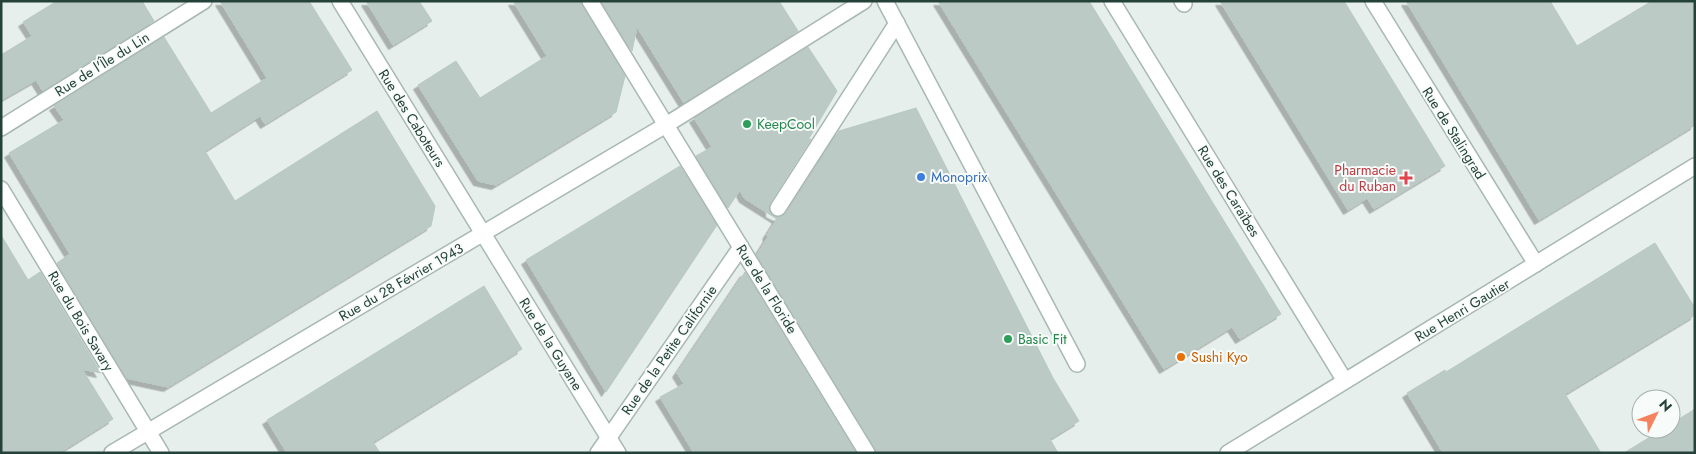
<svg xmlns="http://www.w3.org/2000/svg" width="1696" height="454" viewBox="0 0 1696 454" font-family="Jost,sans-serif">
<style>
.building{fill:#bbcac4;stroke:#b8c9c2;filter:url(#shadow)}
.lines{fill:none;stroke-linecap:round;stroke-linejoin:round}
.pedestrian-casing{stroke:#a8b8b2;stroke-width:18}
.minor-casing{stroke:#a8b8b2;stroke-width:18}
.tertiary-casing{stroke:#a8b8b2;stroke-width:18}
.pedestrian{stroke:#fff;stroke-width:15}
.minor{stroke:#fff;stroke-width:15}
.tertiary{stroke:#fff;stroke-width:15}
.leisure-dot{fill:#2e9e5b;stroke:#f7fbf9;stroke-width:2}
.shop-dot{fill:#3f7fe0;stroke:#f7fbf9;stroke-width:2}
.health-dot{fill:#e0444e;stroke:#f7fbf9;stroke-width:2}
.food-dot{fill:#e8710a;stroke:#f7fbf9;stroke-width:2}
.labels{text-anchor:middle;stroke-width:4;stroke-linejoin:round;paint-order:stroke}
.street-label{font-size:14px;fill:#24423a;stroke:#f7fbf9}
.leisure-label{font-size:14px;fill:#27864d;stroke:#f7fbf9;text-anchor:start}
.health-label{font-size:14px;fill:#be3a42;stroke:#f7fbf9;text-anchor:end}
.shop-label{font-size:14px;fill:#366cbe;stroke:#f7fbf9;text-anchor:start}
.food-label{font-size:14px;fill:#c56008;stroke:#f7fbf9;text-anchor:start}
</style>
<defs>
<filter id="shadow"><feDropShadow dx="-4.5" dy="4.5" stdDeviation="0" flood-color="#0004"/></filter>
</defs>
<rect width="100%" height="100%" fill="#e6efeb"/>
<!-- building -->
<g class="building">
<path d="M57 1H142L154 21 43 91 36 80 1 100V55L32 36 23 22Z"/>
<path d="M220 1H309L352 70 265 124 260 116 205 151 235 201 377 111 435 206 431 226 168 387 126 378 57 263 70 254 9 153 64 120 54 106 164 37 211 113 267 78Z"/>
<path d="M366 1H419L432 21 393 45Z"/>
<path d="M513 1H581L625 76 616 112 496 185 478 181 418 85 456 61 480 98 547 56Z"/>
<path d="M601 1H779L798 31 684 103 637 27 632 51Z"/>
<path d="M938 1H1089L1281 314 1240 339 1232 327 1164 369Z"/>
<path d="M1220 1H1344L1445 166 1374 209 1367 198 1348 210Z"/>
<path d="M1406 1H1550L1577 46 1652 1H1695V125L1539 220Z"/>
<path d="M808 47 837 91 808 140 811 139 770 203V213L778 217 786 213 839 131 916 108 1053 378 1079 421 1050 439 1058 453H876L757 255 768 237 767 235 777 219 744 198 740 190 728 208 696 156 712 147 694 118Z"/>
<path d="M680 166 717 225 606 392 526 260Z"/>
<path d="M1 235 28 280 40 272 101 373 82 369 113 419 59 453H1Z"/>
<path d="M1655 243 1695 308V315L1565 394 1601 453H1443L1407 393 1445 370 1446 372Z"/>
<path d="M745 272 856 453H694L660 397 684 384 677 373Z"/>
<path d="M484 286 522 349 373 442 380 453H287L267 420Z"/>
<path d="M1695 409V453H1624L1663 429H1671V424Z"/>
</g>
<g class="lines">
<defs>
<g id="pedestrian">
<path d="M885 1 1077 364"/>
<path d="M666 125 864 1"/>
<path d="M778 208 897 23"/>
</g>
<g id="minor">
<path d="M340 1 618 453"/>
<path d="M590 1 867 453"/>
<path d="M1112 1 1345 381"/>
<path d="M1182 1 1184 4"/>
<path d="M1373 1 1536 264"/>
<path d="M1 128 204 1"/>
<path d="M1 189 161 453"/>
<path d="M112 453 666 125"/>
<path d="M598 453 741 247"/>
</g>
<path id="tertiary" d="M1228 453 1695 166"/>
</defs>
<!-- pedestrian casing -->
<use href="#pedestrian" class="pedestrian-casing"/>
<!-- minor casing -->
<use href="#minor" class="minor-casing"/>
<!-- tertiary casing -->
<use href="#tertiary" class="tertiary-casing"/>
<!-- pedestrian -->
<use href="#pedestrian" class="pedestrian"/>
<!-- minor -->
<use href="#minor" class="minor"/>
<!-- tertiary -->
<use href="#tertiary" class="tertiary"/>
</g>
<!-- markers -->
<g class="leisure-dot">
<circle cx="747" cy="124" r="5"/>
<circle cx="1008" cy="339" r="5"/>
</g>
<circle class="shop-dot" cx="921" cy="177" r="5"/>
<path class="health-dot" d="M1403.5 170.5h5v5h5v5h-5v5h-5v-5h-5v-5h5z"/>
<circle class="food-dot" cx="1181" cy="357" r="5"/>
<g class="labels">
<!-- street labels -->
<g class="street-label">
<text transform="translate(102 64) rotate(-32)" y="5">Rue de l'Île du Lin</text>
<text transform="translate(412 118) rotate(58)" y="5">Rue des Caboteurs</text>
<text transform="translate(1454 133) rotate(58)" y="5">Rue de Stalingrad</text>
<text transform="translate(1229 191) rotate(58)" y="5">Rue des Caraïbes</text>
<text transform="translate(401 282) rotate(-30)" y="5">Rue du 28 Février 1943</text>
<text transform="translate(767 289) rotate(58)" y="5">Rue de la Floride</text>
<text transform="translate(1462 310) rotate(-31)" y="5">Rue Henri Gautier</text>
<text transform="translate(81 321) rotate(59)" y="5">Rue du Bois Savary</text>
<text transform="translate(551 344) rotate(58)" y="5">Rue de la Guyane</text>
<text transform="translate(669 350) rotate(-55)" y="5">Rue de la Petite Californie</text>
</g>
<!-- leisure labels -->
<g class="leisure-label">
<text x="757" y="129">KeepCool</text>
<text x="1018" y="344">Basic Fit</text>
</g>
<!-- health labels -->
<g class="health-label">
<text x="1396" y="175">Pharmacie<tspan x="1396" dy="16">du Ruban</tspan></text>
</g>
<!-- shop labels -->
<g class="shop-label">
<text x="931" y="182">Monoprix</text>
</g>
<!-- food labels -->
<g class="food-label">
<text x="1191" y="362">Sushi Kyo</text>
</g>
</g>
<!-- border -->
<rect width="1696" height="454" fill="none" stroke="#24423a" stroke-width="5"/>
<!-- north arrow -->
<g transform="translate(1656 414) rotate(48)"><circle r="24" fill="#f7fbf9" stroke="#a3b1ad"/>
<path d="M0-4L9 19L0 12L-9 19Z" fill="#f4845f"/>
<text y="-8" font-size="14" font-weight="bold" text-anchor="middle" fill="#24423a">N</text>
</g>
</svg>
